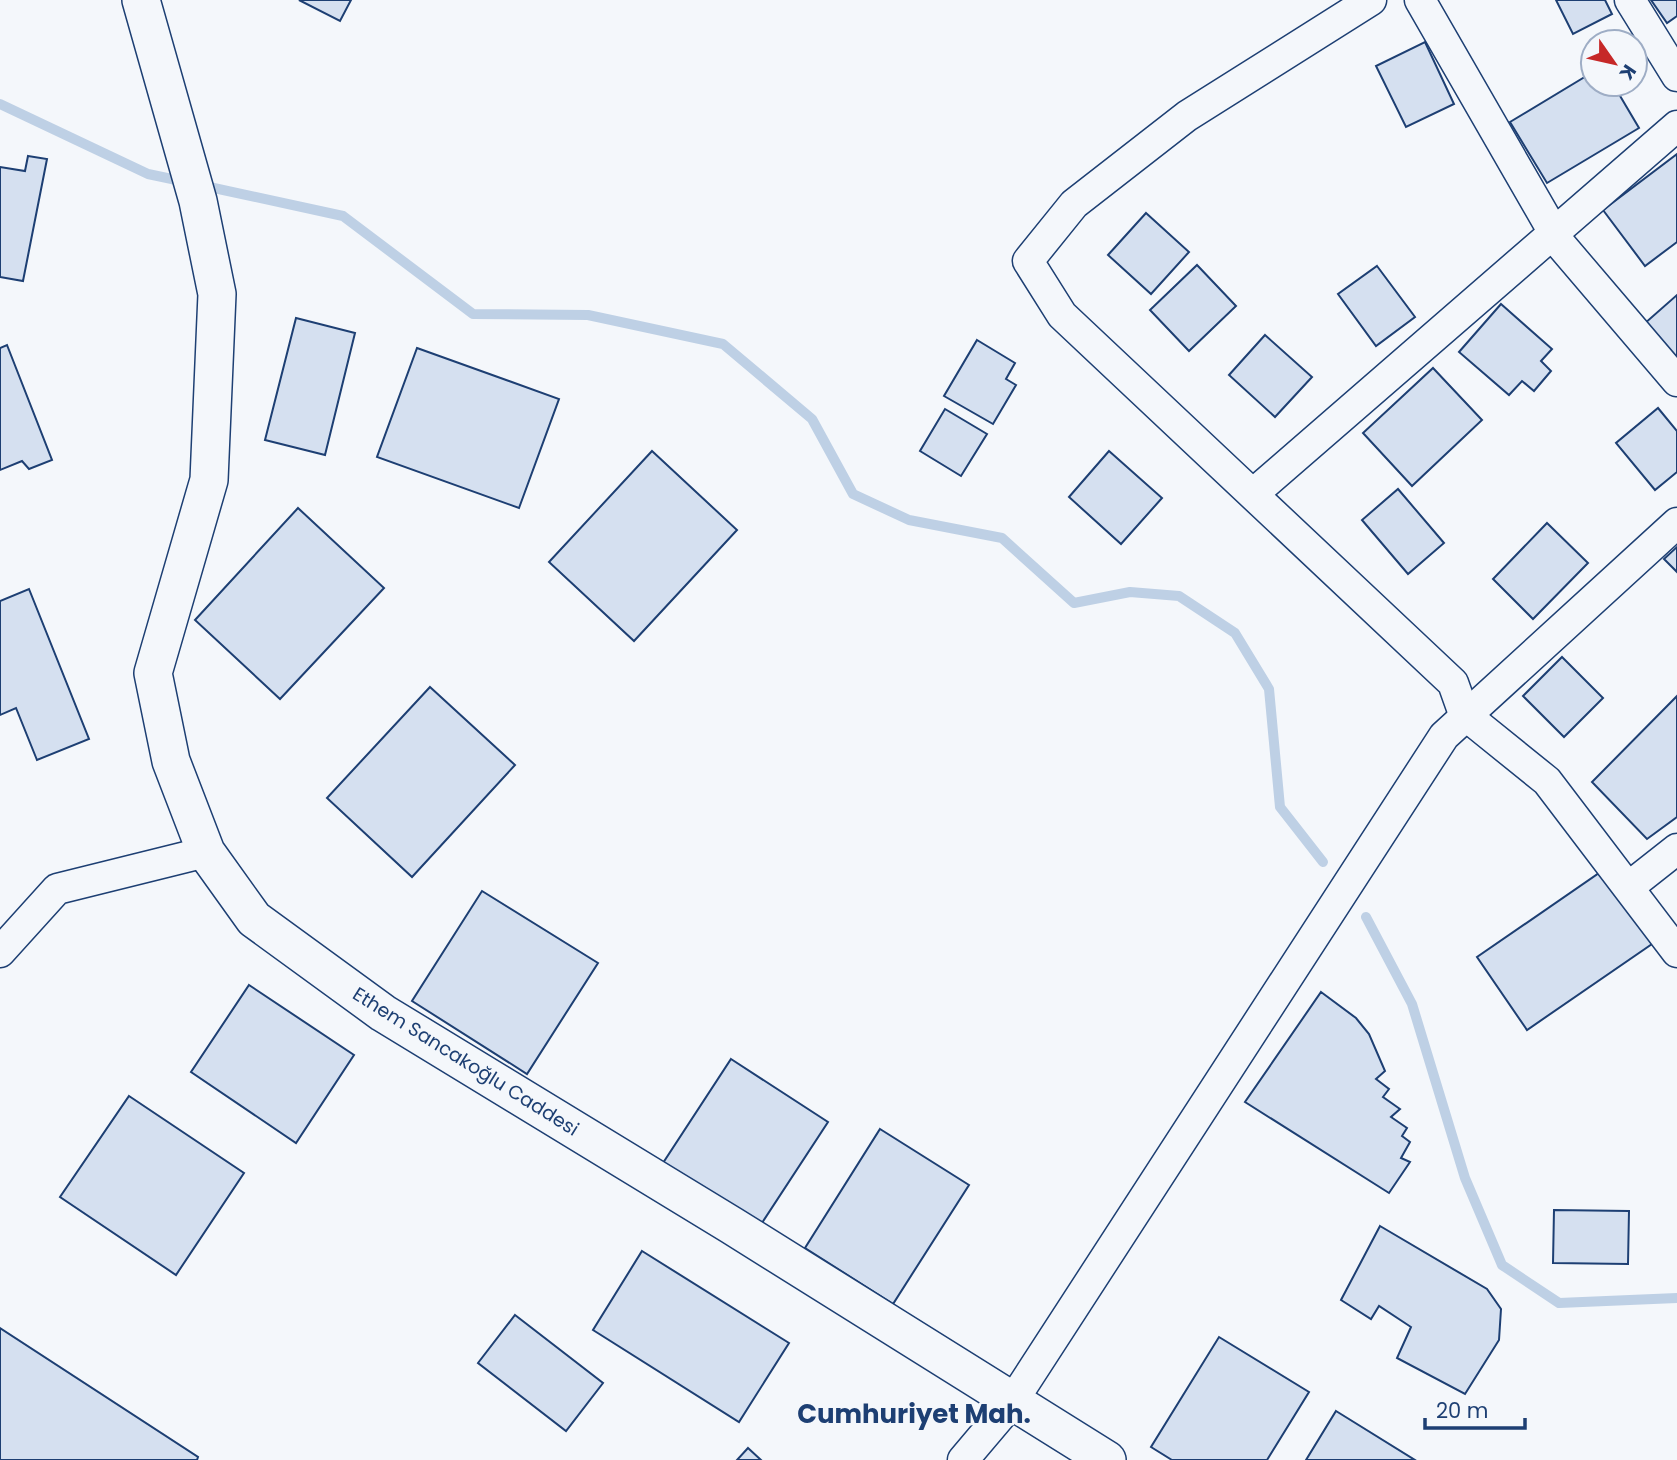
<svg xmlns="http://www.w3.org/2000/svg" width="1677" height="1460" viewBox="0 0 1677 1460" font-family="Poppins,sans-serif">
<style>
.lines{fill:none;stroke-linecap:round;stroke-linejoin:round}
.stream{stroke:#bed0e5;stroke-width:10}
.building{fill:#d5e0f0;stroke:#1d3f73;stroke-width:2}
.minor-casing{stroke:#1d3f73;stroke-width:33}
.tertiary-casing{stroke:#1d3f73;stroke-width:40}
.minor{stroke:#f4f7fb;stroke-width:30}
.tertiary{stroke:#f4f7fb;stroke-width:37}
.labels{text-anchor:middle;stroke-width:5;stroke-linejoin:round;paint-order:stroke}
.street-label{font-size:19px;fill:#1d3f73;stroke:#f4f7fb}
.district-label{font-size:26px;font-weight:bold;fill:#1d3f73;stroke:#f4f7fb}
</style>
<rect width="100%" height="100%" fill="#f4f7fb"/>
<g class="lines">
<!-- stream -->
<g class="stream">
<path d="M0 104 148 174 186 182"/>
<path d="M200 185 343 216 473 314 588 315 723 344 812 419 853 494 909 520 1002 538 1074 603 1130 592 1179 596 1235 633 1269 689 1280 807 1323 862"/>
<path d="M1366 917 1412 1004 1465 1178 1502 1265 1559 1303 1677 1298"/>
</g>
</g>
<!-- building -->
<g class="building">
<path d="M299 0H351L340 21Z"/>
<path d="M1556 0H1605L1612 14 1573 34Z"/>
<path d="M1651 0H1677V16L1667 23Z"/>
<path d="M1425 42 1454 104 1406 127 1376 66Z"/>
<path d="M1593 72V84H1613L1639 128 1547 183 1510 122Z"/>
<path d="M1677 154V242L1645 266 1603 210Z"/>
<path d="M28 156 47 159 23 281 0 277V167L25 171Z"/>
<path d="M1146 213 1189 252 1151 294 1108 255Z"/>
<path d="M1197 265 1236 306 1189 351 1150 310Z"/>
<path d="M1377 266 1415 317 1376 346 1338 294Z"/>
<path d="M1677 295V362L1644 324Z"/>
<path d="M1501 304 1552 349 1541 361 1551 371 1534 391 1522 381 1509 395 1459 352Z"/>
<path d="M296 318 355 333 325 455 265 440Z"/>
<path d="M1265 335 1312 377 1275 417 1229 375Z"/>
<path d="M977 340 1015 363 1006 379 1016 385 993 424 944 396Z"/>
<path d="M7 345 52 460 29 469 22 461 0 470V348Z"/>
<path d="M417 348 559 399 519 508 377 457Z"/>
<path d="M1433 368 1482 420 1412 486 1363 433Z"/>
<path d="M1658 408 1677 431V472L1655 490 1616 443Z"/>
<path d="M945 409 987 434 961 476 920 451Z"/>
<path d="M652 451 737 530 634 641 549 562Z"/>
<path d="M1109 451 1162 498 1121 544 1069 497Z"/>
<path d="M1398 489 1444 543 1408 574 1362 520Z"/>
<path d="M298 508 384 588 280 699 195 620Z"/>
<path d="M1547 523 1588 563 1533 619 1493 579Z"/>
<path d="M1677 547V572L1664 559Z"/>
<path d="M29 589 89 739 37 760 16 708 0 715V601Z"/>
<path d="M1562 657 1603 698 1564 737 1523 696Z"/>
<path d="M430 687 515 765 412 877 327 798Z"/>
<path d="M1677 696V817L1647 839 1592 782Z"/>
<path d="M1602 871 1652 944 1527 1030 1477 957Z"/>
<path d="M482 891 598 963 527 1074 412 1001Z"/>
<path d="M249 985 354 1055 296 1143 191 1072Z"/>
<path d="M1321 992 1356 1018 1369 1034 1385 1071 1376 1079 1389 1089 1383 1097 1400 1109 1391 1117 1407 1128 1402 1136 1410 1142 1401 1158 1410 1162 1389 1193 1245 1102Z"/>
<path d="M731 1059 828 1122 760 1226 663 1163Z"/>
<path d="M129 1096 244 1173 176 1275 60 1197Z"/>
<path d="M880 1129 969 1185 893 1304 805 1248Z"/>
<path d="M1554 1210 1629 1211 1628 1264 1553 1263Z"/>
<path d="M1380 1226 1487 1289 1501 1309 1499 1340 1465 1394 1397 1358 1411 1327 1379 1306 1371 1319 1341 1300Z"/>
<path d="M642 1251 789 1343 739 1422 593 1330Z"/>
<path d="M515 1315 603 1383 566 1431 478 1363Z"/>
<path d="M0 1328 198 1457 197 1460H0Z"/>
<path d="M1219 1337 1309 1392 1267 1460H1172L1151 1447Z"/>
<path d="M1336 1411 1415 1460H1306Z"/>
<path d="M748 1448 761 1460H737Z"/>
</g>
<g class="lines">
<defs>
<g id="minor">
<path d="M1371 0 1187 116 1074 204 1028 261 1062 315 1453 683 1464 714 1547 781 1677 952"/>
<path d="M1420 0 1561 245 1677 381"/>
<path d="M1630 0 1677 76"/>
<path d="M1253 494 1677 126"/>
<path d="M1630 886 1677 849"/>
<path d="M0 952 57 889 206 852"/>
<path d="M963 1460 1012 1402 1444 736 1677 523"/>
</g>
<path id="tertiary" d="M141 0 198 201 217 294 209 480 153 673 171 761 206 852 254 919 383 1013 731 1225 1107 1460"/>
</defs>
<!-- minor casing -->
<use href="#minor" class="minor-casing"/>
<!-- tertiary casing -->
<use href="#tertiary" class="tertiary-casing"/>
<!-- minor -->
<use href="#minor" class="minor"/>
<!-- tertiary -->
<use href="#tertiary" class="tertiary"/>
</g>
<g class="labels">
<!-- street labels -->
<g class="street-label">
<text transform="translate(466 1061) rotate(32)" y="7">Ethem Sancakoğlu Caddesi</text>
</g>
<!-- district labels -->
<g class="district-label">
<text x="914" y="1423">Cumhuriyet Mah.</text>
</g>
</g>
<!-- north arrow -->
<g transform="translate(1614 63) rotate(124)"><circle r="33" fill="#f4f7fb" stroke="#9eadc5" stroke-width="2"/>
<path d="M0-5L12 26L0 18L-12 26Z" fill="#c62828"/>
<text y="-10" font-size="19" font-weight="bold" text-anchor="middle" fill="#1d3f73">K</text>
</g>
<!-- scale -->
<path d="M1425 1418v10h100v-10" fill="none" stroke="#1d3f73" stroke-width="3.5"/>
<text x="1436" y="1418" font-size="21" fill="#1d3f73" stroke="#f4f7fb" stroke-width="5" paint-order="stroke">20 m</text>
</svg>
